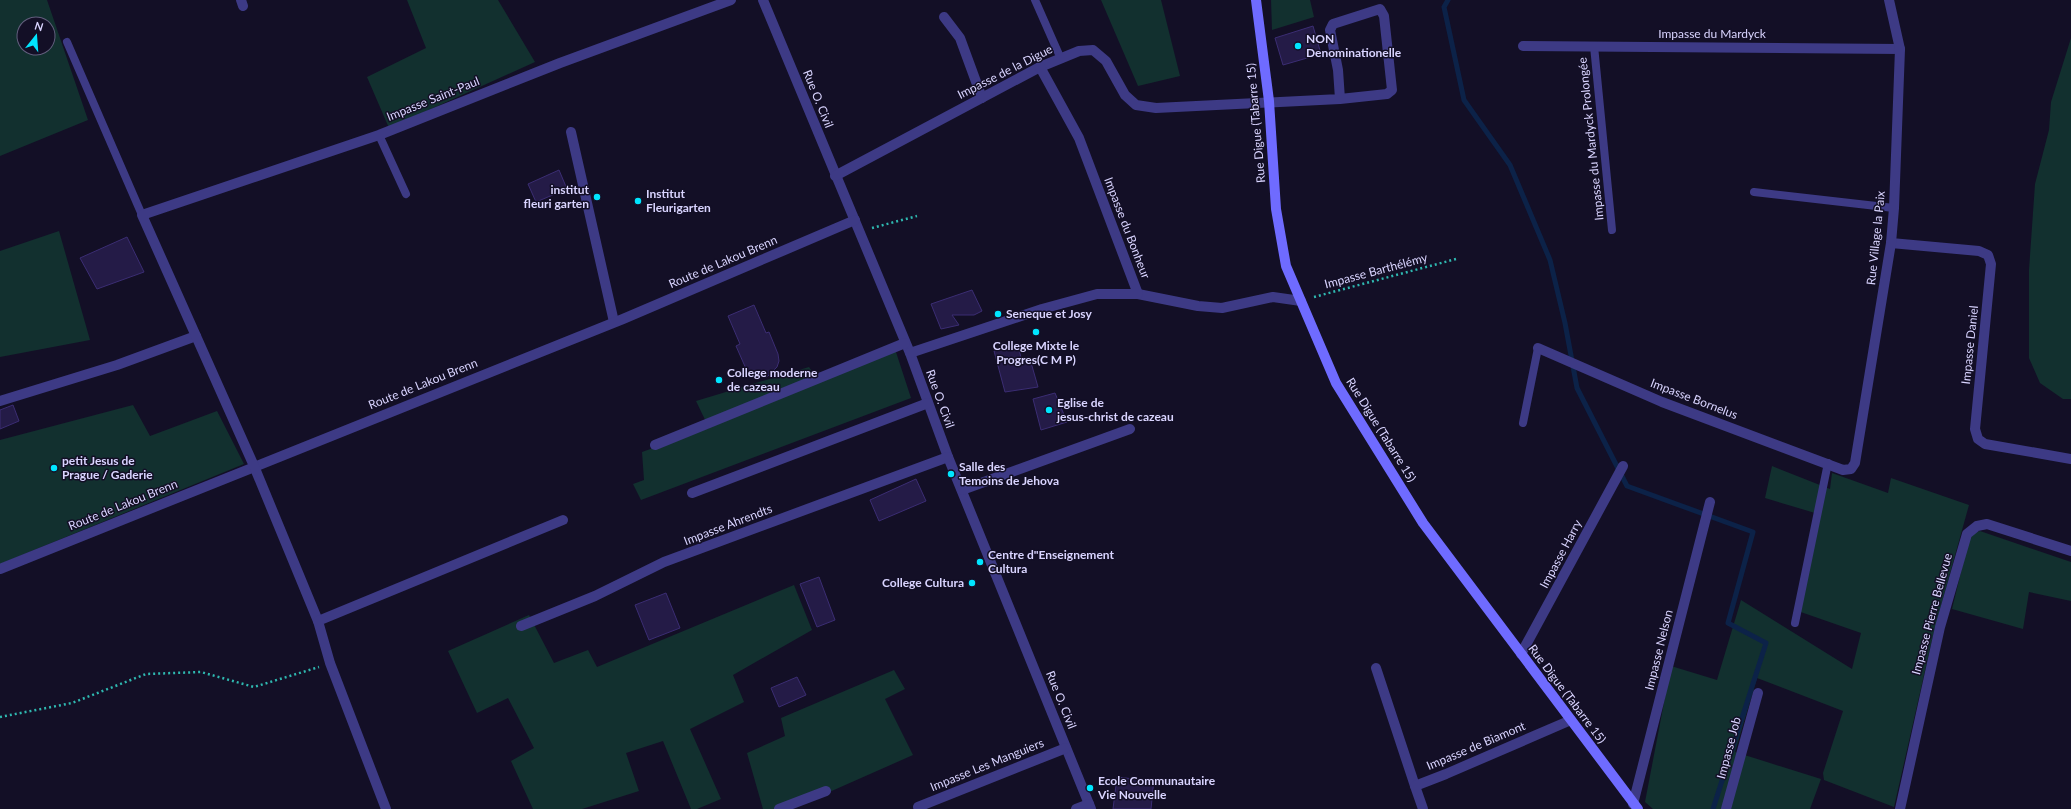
<svg xmlns="http://www.w3.org/2000/svg" width="2071" height="809" viewBox="0 0 2071 809" font-family="Lato,sans-serif">
<style>
.green{fill:#12302f;fill-rule:evenodd}
.lines{fill:none;stroke-linecap:round;stroke-linejoin:round}
.stream{stroke:#0c2248;stroke-width:5}
.building{fill:#241b47;stroke:#3b2d73}
.path{stroke:#2fb8b0;stroke-width:2.5;stroke-dasharray:2 3;stroke-linecap:butt}
.lane{stroke:#3d3a85;stroke-width:8}
.street{stroke:#3d3a85;stroke-width:10}
.secondary{stroke:#6f6bff;stroke-width:10}
.poi-dot{fill:#00e5ff;stroke:#130f26;stroke-width:1.5}
.labels{text-anchor:middle;stroke-width:3;stroke-linejoin:round;paint-order:stroke}
.street-label{font-size:12px;fill:#d9d4ff;stroke:#130f26}
.poi-label{font-size:12px;font-weight:bold;fill:#d9d4ff;stroke:#130f26;text-anchor:start}
</style>
<rect width="100%" height="100%" fill="#130f26"/>
<!-- green -->
<g class="green">
<path d="M0 0H47L88 120 0 156ZM24 24H48V48H24Z"/>
<path d="M407 0H498L535 62 389 128 367 77 426 48Z"/>
<path d="M1101 0H1161L1180 76 1138 86Z"/>
<path d="M1271 0H1310L1314 17 1272 30Z"/>
<path d="M2071 38V399H2063L2040 383 2029 358V270L2035 184 2049 130 2051 102Z"/>
<path d="M59 231 90 340 0 357V251Z"/>
<path d="M895 349 911 398 641 500 633 484 644 480 642 452 709 428 696 401 809 367 815 376Z"/>
<path d="M133 405 150 436 217 411 244 464 0 564V440Z"/>
<path d="M1772 466 1830 489 1832 473 1888 493 1891 478 1969 505 1934 631 1894 807 1824 780 1823 773 1843 711 1757 678 1735 752 1821 779 1810 809H1653L1645 802 1671 666 1717 680 1741 600 1852 669 1861 633 1795 610 1815 513 1765 498Z"/>
<path d="M1980 531 2071 562V601L2029 592 2023 629 1952 609 1970 535Z"/>
<path d="M794 585 812 630 733 675 744 702 690 729 721 799 697 809H691L663 741 626 753 639 791 582 809H533L511 761 534 748 508 698 477 713 448 651 529 615 554 663 588 650 597 667Z"/>
<path d="M894 670 905 689 885 699 913 755 791 809H763L747 753 785 736 781 718Z"/>
</g>
<g class="lines">
<!-- stream -->
<path class="stream" d="M1448 0 1444 7 1464 100 1510 165 1550 260 1565 323 1577 388 1627 486 1753 532 1728 623 1766 643 1713 809"/>
</g>
<!-- building -->
<g class="building">
<path d="M1313 26 1321 54 1283 65 1275 38Z"/>
<path d="M559 170 567 189 536 202 528 184Z"/>
<path d="M127 237 144 272 97 289 80 258Z"/>
<path d="M972 290 982 311 974 315H952L959 325 941 329 931 304Z"/>
<path d="M754 305 766 333 769 332 778 354 779 361 777 367 767 377H760L747 371 736 346 740 344 728 316Z"/>
<path d="M1018 345 1022 362 1030 359 1038 387 1005 392 994 351Z"/>
<path d="M1055 393 1067 422 1041 430 1033 399Z"/>
<path d="M13 405 19 421 0 429V410Z"/>
<path d="M916 479 926 501 879 521 870 500Z"/>
<path d="M819 577 835 620 817 627 800 584Z"/>
<path d="M666 593 680 628 649 640 635 605Z"/>
<path d="M797 677 806 695 779 707 771 688Z"/>
<path d="M1117 777 1142 780 1154 779 1151 809H1113Z"/>
</g>
<g class="lines">
<!-- path -->
<g class="path">
<path d="M872 228 917 216"/>
<path d="M1314 297 1456 259"/>
<path d="M0 717 72 703 146 674 201 672 254 687 319 667"/>
</g>
<!-- lane -->
<g class="lane">
<path d="M1035 0 1061 59"/>
<path d="M67 42 142 215"/>
<path d="M1594 46 1612 230"/>
<path d="M379 135 406 194"/>
<path d="M1754 192 1894 208"/>
<path d="M1523 423 1538 348"/>
<path d="M1795 623 1828 463"/>
</g>
<!-- street -->
<g class="street">
<path d="M241 0 243 6"/>
<path d="M763 0 910 353 948 457 1091 809"/>
<path d="M944 17 960 38 982 98"/>
<path d="M1523 46 1900 49"/>
<path d="M571 132 614 322"/>
<path d="M835 176 1040 67 1079 51 1093 50 1106 61 1125 95 1136 105 1156 108 1340 99 1387 94 1392 90 1384 16 1380 9 1333 24 1330 30 1338 70 1340 99"/>
<path d="M1891 243 1979 251 1988 255 1991 264 1975 429 1978 439 1985 444 2071 459"/>
<path d="M1138 294 1198 306 1222 308 1273 297 1301 301"/>
<path d="M1538 348 1662 402 1843 470 1851 469 1855 463 1891 243 1894 208 1900 49 1889 0"/>
<path d="M910 353 1042 309 1097 294H1138L1079 138 1040 67"/>
<path d="M0 401 117 365 196 336"/>
<path d="M655 445 905 343"/>
<path d="M962 490 1130 429"/>
<path d="M692 493 928 403"/>
<path d="M0 569 623 319 855 220"/>
<path d="M318 621 254 466 142 215 379 135 560 63 731 0"/>
<path d="M521 626 595 596 664 562 948 457"/>
<path d="M1521 654 1623 466"/>
<path d="M1376 668 1415 786"/>
<path d="M1633 804 1710 502"/>
<path d="M918 807 1066 748"/>
<path d="M386 809 330 663 318 621 563 520"/>
<path d="M779 809 826 791"/>
<path d="M1076 809 1089 804"/>
<path d="M1423 809 1415 786 1446 774 1571 720"/>
<path d="M1726 809 1758 693"/>
<path d="M1900 809 1940 627 1967 534 1977 526 1987 524 2071 551"/>
</g>
<!-- secondary -->
<path class="secondary" d="M1256 0 1269 101 1276 209 1286 266 1336 383 1423 523 1638 809"/>
</g>
<!-- markers -->
<g class="poi-dot">
<circle cx="1298" cy="46" r="4"/>
<circle cx="597" cy="197" r="4"/>
<circle cx="638" cy="201" r="4"/>
<circle cx="998" cy="314" r="4"/>
<circle cx="1036" cy="332" r="4"/>
<circle cx="719" cy="380" r="4"/>
<circle cx="1049" cy="410" r="4"/>
<circle cx="54" cy="468" r="4"/>
<circle cx="951" cy="474" r="4"/>
<circle cx="980" cy="562" r="4"/>
<circle cx="972" cy="583" r="4"/>
<circle cx="1090" cy="788" r="4"/>
</g>
<g class="labels">
<!-- street labels -->
<g class="street-label">
<text x="1712" y="38">Impasse du Mardyck</text>
<text transform="translate(1005 72) rotate(-27)" y="4">Impasse de la Digue</text>
<text transform="translate(433 99) rotate(-22)" y="4">Impasse Saint-Paul</text>
<text transform="translate(818 99) rotate(68)" y="4">Rue O. Civil</text>
<text transform="translate(1256 123) rotate(-95)" y="4">Rue Digue (Tabarre 15)</text>
<text transform="translate(1591 139) rotate(-96)" y="4">Impasse du Mardyck Prolongée</text>
<text transform="translate(1127 228) rotate(69)" y="4">Impasse du Bonheur</text>
<text transform="translate(1876 238) rotate(-84)" y="4">Rue Village la Paix</text>
<text transform="translate(723 262) rotate(-23)" y="4">Route de Lakou Brenn</text>
<text transform="translate(1376 271) rotate(-15)" y="4">Impasse Barthélémy</text>
<text transform="translate(1970 345) rotate(-84)" y="4">Impasse Daniel</text>
<text transform="translate(423 384) rotate(-22)" y="4">Route de Lakou Brenn</text>
<text transform="translate(940 399) rotate(70)" y="4">Rue O. Civil</text>
<text transform="translate(1694 399) rotate(21)" y="4">Impasse Bornelus</text>
<text transform="translate(1381 430) rotate(58)" y="4">Rue Digue (Tabarre 15)</text>
<text transform="translate(123 505) rotate(-22)" y="4">Route de Lakou Brenn</text>
<text transform="translate(728 525) rotate(-21)" y="4">Impasse Ahrendts</text>
<text transform="translate(1561 554) rotate(-62)" y="4">Impasse Harry</text>
<text transform="translate(1932 614) rotate(-75)" y="4">Impasse Pierre Bellevue</text>
<text transform="translate(1659 650) rotate(-76)" y="4">Impasse Nelson</text>
<text transform="translate(1567 694) rotate(53)" y="4">Rue Digue (Tabarre 15)</text>
<text transform="translate(1061 700) rotate(68)" y="4">Rue O. Civil</text>
<text transform="translate(1476 746) rotate(-23)" y="4">Impasse de Biamont</text>
<text transform="translate(1729 748) rotate(-75)" y="4">Impasse Job</text>
<text transform="translate(987 765) rotate(-22)" y="4">Impasse Les Manguiers</text>
</g>
<!-- poi labels -->
<g class="poi-label">
<text x="1306" y="43">NON<tspan x="1306" dy="14">Denominationelle</tspan></text>
<text x="589" y="194" text-anchor="end">institut<tspan x="589" dy="14">fleuri garten</tspan></text>
<text x="646" y="198">Institut<tspan x="646" dy="14">Fleurigarten</tspan></text>
<text x="1006" y="318">Seneque et Josy</text>
<text x="1036" y="350" text-anchor="middle">College Mixte le<tspan x="1036" dy="14">Progres(C M P)</tspan></text>
<text x="727" y="377">College moderne<tspan x="727" dy="14">de cazeau</tspan></text>
<text x="1057" y="407">Eglise de<tspan x="1057" dy="14">jesus-christ de cazeau</tspan></text>
<text x="62" y="465">petit Jesus de<tspan x="62" dy="14">Prague / Gaderie</tspan></text>
<text x="959" y="471">Salle des<tspan x="959" dy="14">Temoins de Jehova</tspan></text>
<text x="988" y="559">Centre d"Enseignement<tspan x="988" dy="14">Cultura</tspan></text>
<text x="964" y="587" text-anchor="end">College Cultura</text>
<text x="1098" y="785">Ecole Communautaire<tspan x="1098" dy="14">Vie Nouvelle</tspan></text>
</g>
</g>
<!-- north arrow -->
<g transform="translate(36 36) rotate(17)"><circle r="19" fill="#130f26" stroke="#625e7d"/>
<path d="M0-3L7 15L0 10L-7 15Z" fill="#00e5ff"/>
<text y="-6" font-size="11" font-weight="bold" text-anchor="middle" fill="#d9d4ff">N</text>
</g>
</svg>
